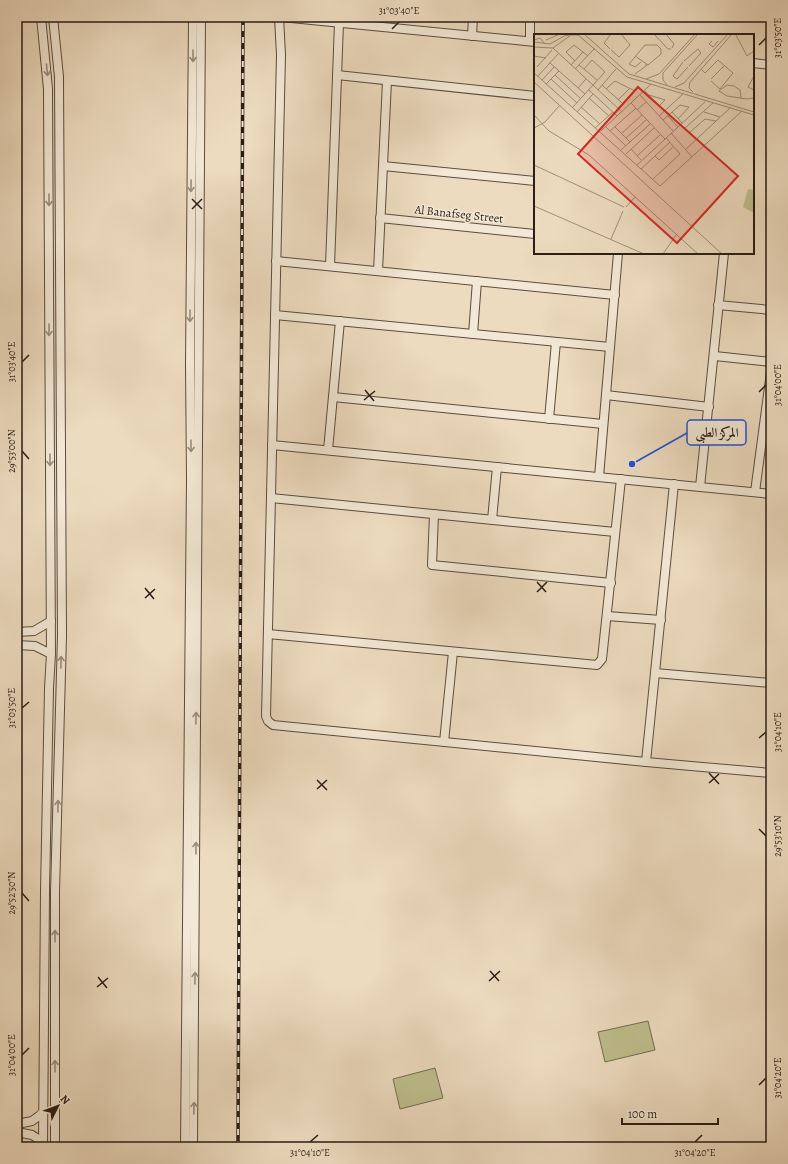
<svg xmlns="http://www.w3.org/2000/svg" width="788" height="1164" viewBox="0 0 788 1164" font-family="Alegreya,Amiri,serif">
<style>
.green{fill:#bfbe8d;stroke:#746d52}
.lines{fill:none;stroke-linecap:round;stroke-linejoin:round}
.minor-casing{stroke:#5b4c40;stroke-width:10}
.minor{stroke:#f3e8d5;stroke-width:8}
.rail-casing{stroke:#2a1c16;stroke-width:3.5}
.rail{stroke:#f3e8d5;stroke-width:2;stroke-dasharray:6;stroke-linecap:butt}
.oneway{stroke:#998c7f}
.ticks{fill:none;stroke:#2a1c16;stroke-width:1.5}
.labels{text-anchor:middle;stroke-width:3;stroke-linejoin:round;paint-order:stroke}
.street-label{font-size:12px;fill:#2a1c16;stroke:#f3e8d5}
.inset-road{fill:none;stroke:#9f8f7b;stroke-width:1}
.view{fill:#d62828;fill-opacity:0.15;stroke:#d62828;stroke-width:2}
.inset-edge{fill:none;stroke:#2a1c16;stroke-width:2}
.leader{fill:none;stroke:#1d4ed8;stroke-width:1.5}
.callout-dot{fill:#1d4ed8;stroke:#f3e8d5;stroke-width:1.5}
.callout{fill:#f3e8d5;stroke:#1d4ed8;stroke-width:1.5}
.callout-label{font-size:13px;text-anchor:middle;font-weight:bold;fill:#2a1c16}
.neatline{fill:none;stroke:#2a1c16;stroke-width:1.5}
.ticks-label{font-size:10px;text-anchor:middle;fill:#2a1c16}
</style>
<rect width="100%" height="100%" fill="#eddbbf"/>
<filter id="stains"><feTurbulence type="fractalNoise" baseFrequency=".005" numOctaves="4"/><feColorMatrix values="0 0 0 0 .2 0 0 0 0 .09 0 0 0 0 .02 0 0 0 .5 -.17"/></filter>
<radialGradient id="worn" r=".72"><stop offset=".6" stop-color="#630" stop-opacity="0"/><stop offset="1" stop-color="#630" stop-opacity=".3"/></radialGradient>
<!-- green -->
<g class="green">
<path d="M648 1021 655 1050 605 1062 598 1032Z"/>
<path d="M435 1068 443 1098 400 1109 393 1079Z"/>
</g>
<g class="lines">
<defs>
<g id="minor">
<path d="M41 17 48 89 51 654 49 688 45 891 43 1147"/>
<path d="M53 17 59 77 62 636 55 892V1147"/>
<path d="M279 17 281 55 266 716 268 721 273 725 646 762 771 773"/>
<path d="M281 17 535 42"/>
<path d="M530 17V41"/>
<path d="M472 36 473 17"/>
<path d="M753 63 771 65"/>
<path d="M337 75 535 96"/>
<path d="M383 166 535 181"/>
<path d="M380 218 535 234"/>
<path d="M276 261 615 295"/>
<path d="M330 266 339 23"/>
<path d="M378 271 387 81"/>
<path d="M718 305 771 310"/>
<path d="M275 315 610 347"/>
<path d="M473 334 477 281"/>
<path d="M715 356 771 362"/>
<path d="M606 395 709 407"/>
<path d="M333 397 603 424"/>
<path d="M549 419 556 342"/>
<path d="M272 445 771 494"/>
<path d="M328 450 340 321"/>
<path d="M599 477 618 253"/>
<path d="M700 487 724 253"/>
<path d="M755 492 771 372"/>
<path d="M271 498 615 532"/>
<path d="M434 514 432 565 611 583"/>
<path d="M492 520 497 467"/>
<path d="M607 616 661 620"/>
<path d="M17 632 34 631 51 621"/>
<path d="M268 634 597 665 602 659 621 479"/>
<path d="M17 645 35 646 51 654"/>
<path d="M655 673 771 683"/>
<path d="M444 742 453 652"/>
<path d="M646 762 674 484"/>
<path d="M17 1124 32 1121 43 1113"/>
<path d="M17 1132 32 1135 43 1142"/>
<path d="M185 1147 191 480 190 364 193 17"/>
<path d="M193 1147 201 17"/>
</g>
</defs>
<!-- minor casing -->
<use href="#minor" class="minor-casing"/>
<!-- minor -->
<use href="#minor" class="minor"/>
<defs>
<path id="rail" d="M238 1147 243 17"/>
</defs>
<!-- rail casing -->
<use href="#rail" class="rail-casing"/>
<!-- rail -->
<use href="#rail" class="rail"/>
</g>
<!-- one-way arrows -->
<defs><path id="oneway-shaft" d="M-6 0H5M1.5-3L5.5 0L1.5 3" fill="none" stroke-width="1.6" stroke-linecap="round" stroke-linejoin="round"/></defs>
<g class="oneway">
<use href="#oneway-shaft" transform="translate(193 56) rotate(90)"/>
<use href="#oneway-shaft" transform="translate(47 70) rotate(85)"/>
<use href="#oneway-shaft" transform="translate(191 186) rotate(91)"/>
<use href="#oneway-shaft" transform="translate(49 200) rotate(90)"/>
<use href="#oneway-shaft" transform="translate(190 316) rotate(90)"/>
<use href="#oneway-shaft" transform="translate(49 330) rotate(90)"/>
<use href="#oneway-shaft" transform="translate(191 446) rotate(89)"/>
<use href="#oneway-shaft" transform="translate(50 460) rotate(90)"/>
<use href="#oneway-shaft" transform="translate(61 662) rotate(-89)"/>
<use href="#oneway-shaft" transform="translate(196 718) rotate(-89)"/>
<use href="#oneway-shaft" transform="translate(58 806) rotate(-89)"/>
<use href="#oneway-shaft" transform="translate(196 848) rotate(-90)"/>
<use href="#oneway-shaft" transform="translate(55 936) rotate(-90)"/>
<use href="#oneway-shaft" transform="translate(195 978) rotate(-89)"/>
<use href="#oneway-shaft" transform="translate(55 1066) rotate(-90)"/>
<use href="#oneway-shaft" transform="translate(194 1108) rotate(-89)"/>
</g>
<!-- ticks -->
<path class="ticks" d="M392 29 399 22M759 45 766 38M192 199 202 209M192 209 202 199M22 362 29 355M365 390 374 401M759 392 766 385M364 400 375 391M22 451 29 459M537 582 546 592M145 588 154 599M537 592 547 582M145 598 155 589M22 708 29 702M759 738 766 732M709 773 719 784M317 780 327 790M709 783 719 774M317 789 327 780M759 829 766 836M22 893 29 901M490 971 499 981M98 977 107 988M489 981 500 971M97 987 108 978M22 1055 29 1048M759 1085 766 1078M310 1142 318 1135M695 1142 702 1135"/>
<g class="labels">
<!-- street labels -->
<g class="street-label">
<text transform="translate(459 214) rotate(6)" y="4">Al Banafseg Street</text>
</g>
</g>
<!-- overview -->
<g transform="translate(534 34)">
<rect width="220" height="220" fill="#eddbbf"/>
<path d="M214 155 220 156V179L209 173Z" fill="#bfbe8d"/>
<path class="inset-road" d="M50 0 95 40 220 78M120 0 134 15H137M132 0 140 10 138 14M202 1 213 22 220 17M0 6 6 4 11 10M12 6 26 0M178 7 175 10 179 13 184 7M0 8 16 10 32 1 35 2M0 13 19 14 37 1H44L93 43 220 81M19 14 88 78M76 15 70 9 77 0M77 16 85 23 96 11 87 0M0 22 12 24M101 22 114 31H111M41 27 32 18 40 11 54 22M150 27 164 15 167 19 155 32M107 28 101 33 95 30 111 11H123L127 15V20L114 31M149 28 139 42 143 45 154 33M16 29 51 60M37 31 49 18M45 31 63 46M3 33 18 16M41 35 61 14M167 35 171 39 184 26 199 39 186 55 177 47M0 39 126 152 208 77M101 40 112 32M21 41 47 65M4 42 24 20M220 42 214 53 220 56M17 45 43 69M112 45 125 40 161 0M177 45 190 32M8 46 20 33M0 48 188 220M12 50 25 37M68 51 88 69M133 51 129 46V39L164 0M141 53 150 49 194 0M44 54 52 45M72 55 81 47 101 57 84 74M55 56 83 82M64 56 82 35M111 57 130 77M159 58 155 54 156 48 198 0M106 61 139 97M115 61 131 66 125 72M55 64 75 82M207 64 206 56 200 52 193 51 185 57 193 62 213 65 220 64M84 66 95 55M97 69 131 105M47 73 66 90M38 74 71 38 58 26 50 35M103 76 112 68M43 78 59 60M138 78 148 89M170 78 186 83M0 81 15 97 55 121 164 220M125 82 149 60M134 82 144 93M129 86 146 71 155 73 144 85M146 91 155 99 171 85 182 87M72 93 92 112M81 93 96 108M0 94 11 88 25 72M61 94 79 78M150 95 179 69M67 97 117 50M76 97 102 74M137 99 158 123M87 100 108 81M92 104 112 86M97 115 107 126M152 115 196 74M87 116 116 90M92 120 120 94M103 122 126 101M121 122 125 126 140 112M0 131 90 173M103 131 171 68M107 135 136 108M119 145 146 120 132 104M0 172 110 220M92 173 101 163M77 205 89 177M129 220 142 201"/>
<path class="view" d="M104 53 204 142 143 209 44 120Z"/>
<rect width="220" height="220" class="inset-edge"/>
</g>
<!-- callouts -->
<path class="leader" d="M632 464L687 433"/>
<circle class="callout-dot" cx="632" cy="464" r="4"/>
<rect class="callout" x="687" y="420" width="59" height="25" rx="4"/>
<g class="callout-label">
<text x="717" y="437">المركز الطبى</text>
</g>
<!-- margin -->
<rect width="788" height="1164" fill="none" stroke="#eddbbf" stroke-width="44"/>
<!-- north arrow -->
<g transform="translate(58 1106) rotate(48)" stroke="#f3e8d5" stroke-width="3" paint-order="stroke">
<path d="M0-3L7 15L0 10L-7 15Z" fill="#2a1c16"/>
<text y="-6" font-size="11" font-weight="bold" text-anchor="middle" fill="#2a1c16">N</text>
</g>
<!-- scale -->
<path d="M622 1118v6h96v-6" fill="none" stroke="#2a1c16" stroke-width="2"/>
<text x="628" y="1118" font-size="12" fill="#2a1c16" stroke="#f3e8d5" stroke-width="3" paint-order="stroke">100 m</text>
<rect x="22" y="22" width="744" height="1120" class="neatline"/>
<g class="ticks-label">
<text x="399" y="14">31°03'40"E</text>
<text transform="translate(777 38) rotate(-90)" y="4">31°03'50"E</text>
<text transform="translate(11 362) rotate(-90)" y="4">31°03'40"E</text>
<text transform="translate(777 385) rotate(-90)" y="4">31°04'00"E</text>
<text transform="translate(11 451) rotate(-90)" y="4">29°53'00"N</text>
<text transform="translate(11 708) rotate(-90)" y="4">31°03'50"E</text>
<text transform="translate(777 732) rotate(-90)" y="4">31°04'10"E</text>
<text transform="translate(777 836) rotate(-90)" y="4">29°53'10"N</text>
<text transform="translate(11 893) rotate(-90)" y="4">29°52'50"N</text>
<text transform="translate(11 1055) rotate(-90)" y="4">31°04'00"E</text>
<text transform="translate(777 1078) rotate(-90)" y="4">31°04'20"E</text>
<text x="310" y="1156">31°04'10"E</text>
<text x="695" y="1156">31°04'20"E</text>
</g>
<rect width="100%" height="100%" filter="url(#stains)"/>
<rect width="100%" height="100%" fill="url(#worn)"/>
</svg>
